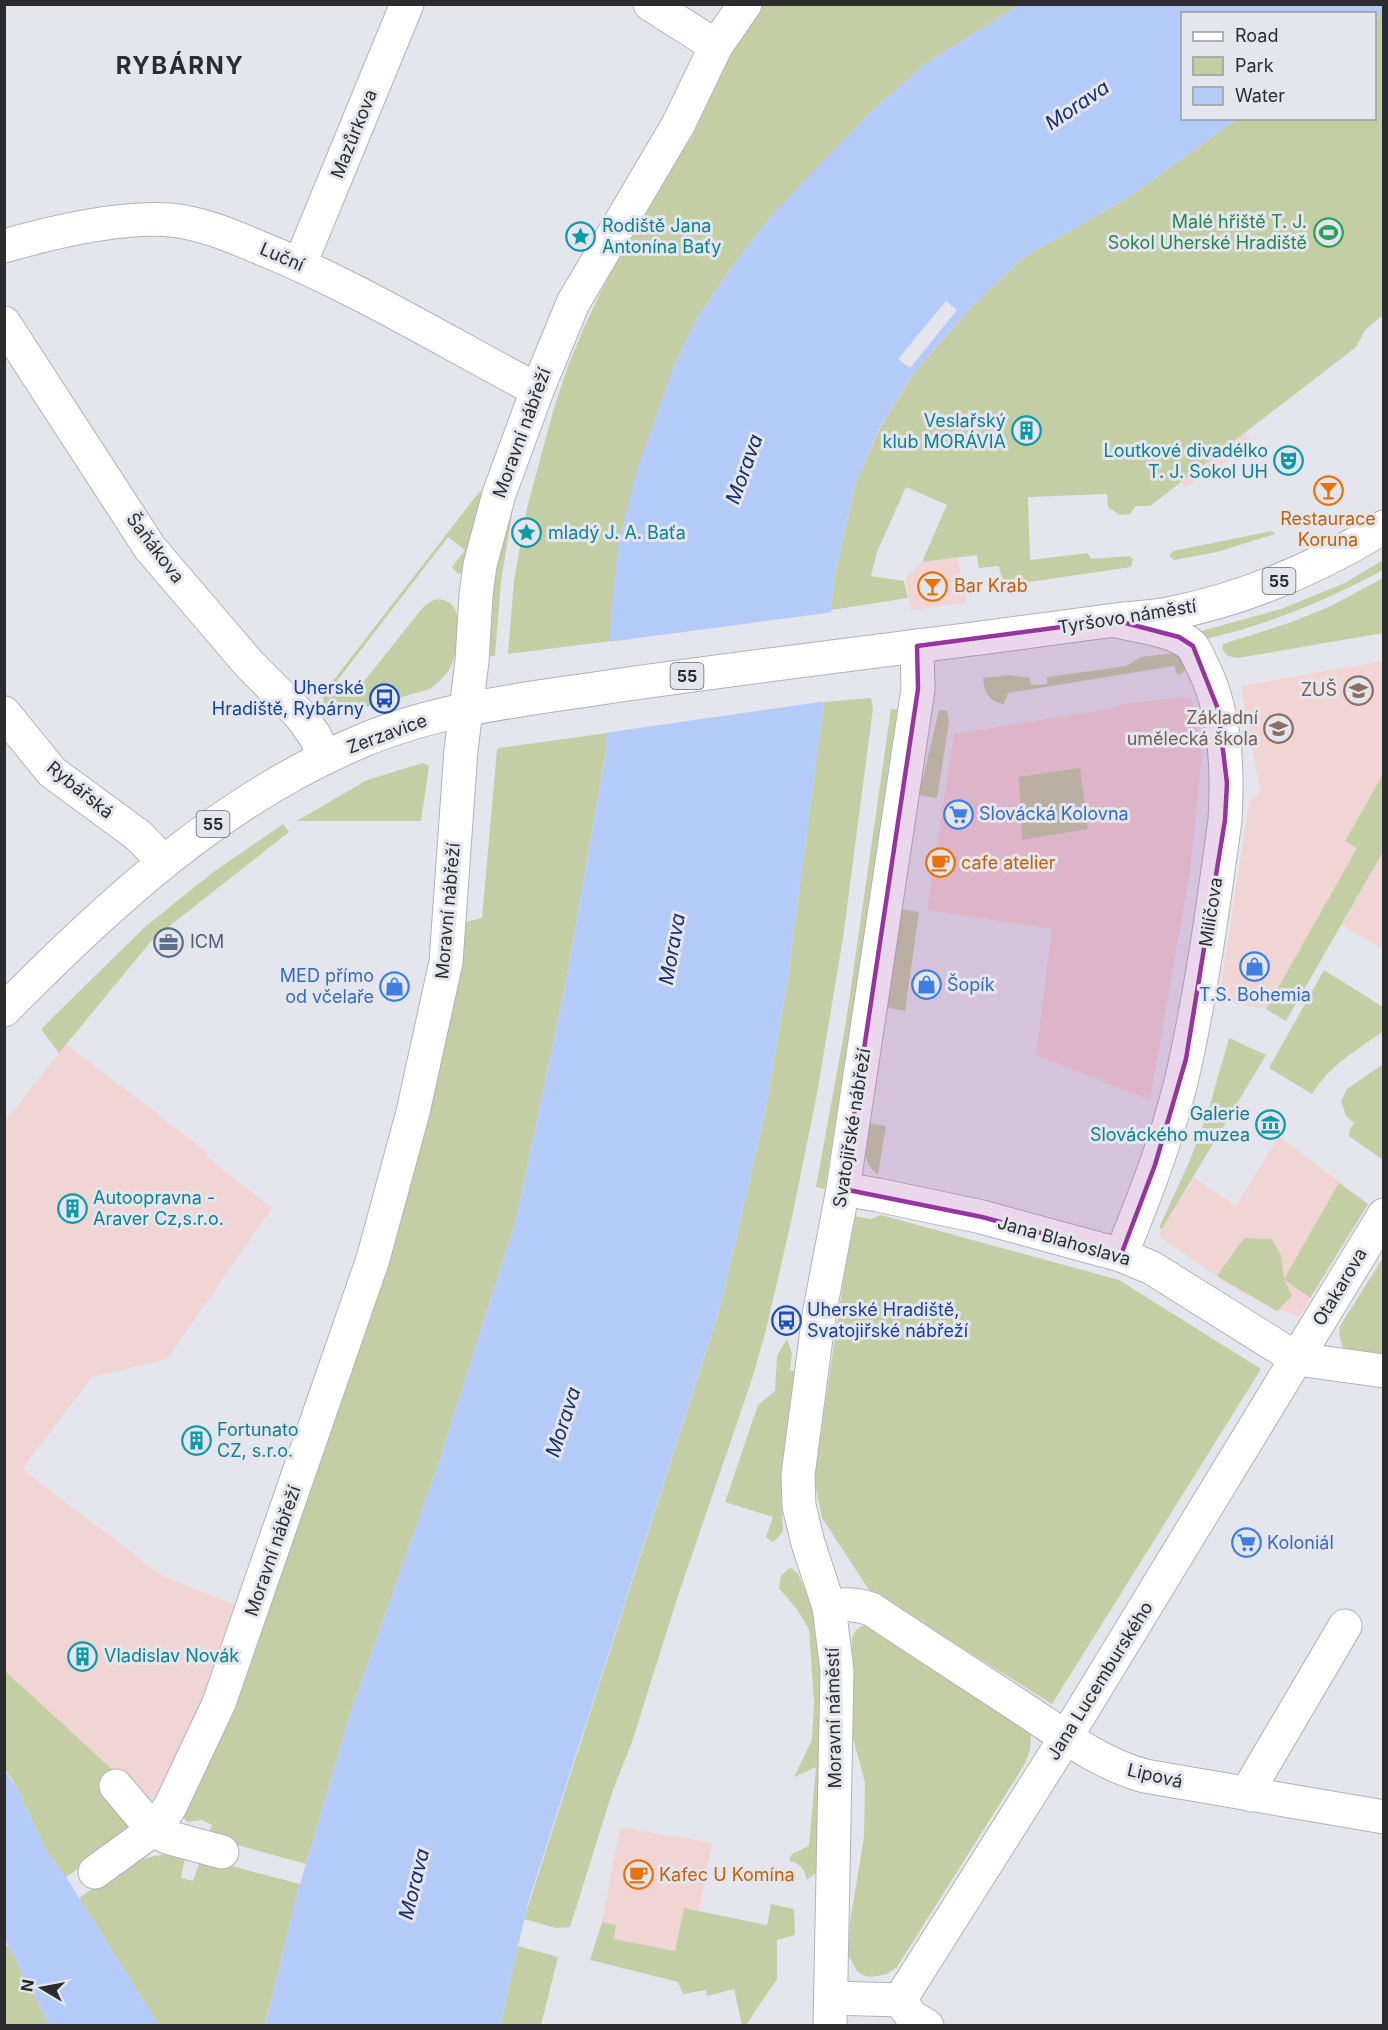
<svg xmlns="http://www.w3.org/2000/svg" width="1388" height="2030" viewBox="0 0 1388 2030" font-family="Inter,sans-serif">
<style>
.commercial{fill:#f0d5d4}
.green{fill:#c4cea4}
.water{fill:#b4caf8}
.pier{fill:#e5e6ed}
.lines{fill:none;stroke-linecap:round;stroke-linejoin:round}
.minor-casing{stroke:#b1b2b9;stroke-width:35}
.primary-casing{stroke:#b1b2b9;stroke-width:35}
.minor{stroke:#fff;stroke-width:33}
.primary{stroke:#fff;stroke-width:33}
.marked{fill:#95359d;fill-opacity:0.2;stroke:#95359d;stroke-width:4.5;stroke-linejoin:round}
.labels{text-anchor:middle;stroke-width:6;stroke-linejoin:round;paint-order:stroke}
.shield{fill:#e5e6ed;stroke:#646468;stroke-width:1.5}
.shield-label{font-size:16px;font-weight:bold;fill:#2c2c2f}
.street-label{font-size:18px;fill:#2c2c2f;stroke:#e5e6ed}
.leisure-label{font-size:18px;fill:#27864d;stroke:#e5e6ed;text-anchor:end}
.culture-label{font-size:18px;fill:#0d838f;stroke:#e5e6ed;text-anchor:start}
.food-label{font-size:18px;fill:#c56008;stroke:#e5e6ed;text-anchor:start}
.transit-label{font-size:18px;fill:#164399;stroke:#e5e6ed;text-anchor:end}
.education-label{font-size:18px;fill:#785e54;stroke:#e5e6ed;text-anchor:end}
.shop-label{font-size:18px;fill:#366cbe;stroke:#e5e6ed;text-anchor:start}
.service-label{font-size:18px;fill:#4e5e75;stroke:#e5e6ed;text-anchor:start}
.water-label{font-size:20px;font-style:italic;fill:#162e70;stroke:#e5e6ed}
.district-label{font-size:24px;font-weight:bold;letter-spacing:1.5px;fill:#2c2d32;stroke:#e5e6ed}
</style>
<rect width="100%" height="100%" fill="#e5e6ed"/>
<!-- commercial -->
<g class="commercial">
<path d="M1228 404 1253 445 1185 487 1160 446Z"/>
<path d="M958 558 966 603 911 610 906 580 908 575 922 562Z"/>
<path d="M1383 661V774L1345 841 1357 848 1266 1009 1219 1000 1249 803 1260 791 1241 686Z"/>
<path d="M1183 697 1192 700 1202 757 1190 872 1150 1100 1036 1055 1052 929 927 910 954 734 1115 708 1122 704Z"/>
<path d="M1383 852V949L1342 925Z"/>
<path d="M66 1044 208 1153 206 1156 272 1208 167 1359 92 1377 22 1469 161 1575 242 1608 174 1774 151 1800 101 1762 5 1670 4 1123Z"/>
<path d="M1279 1136 1368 1204 1299 1317 1282 1310 1277 1311 1232 1287 1158 1236 1194 1178 1236 1206Z"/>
<path d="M620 1827 712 1843 699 1911 684 1909 675 1951 614 1939 616 1925 602 1922Z"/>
</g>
<!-- green -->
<g class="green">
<path d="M759 5H1019L925 64 874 109 771 216 726 275 696 320 673 368 611 614V641L508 654 514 581 527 508 554 408 568 366 585 325 612 269 661 181 692 137 737 39Z"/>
<path d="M1383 13V315L1365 330 1356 347 1150 506H1136L1130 514 1119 515 1108 507 1107 494 1028 497 1030 560 1088 553 1091 559 1129 556 1133 559 1131 567 1003 586 999 566 979 568 977 555 922 562 947 505 906 487 877 552 871 576 904 581 908 598 831 610 834 578 856 482 879 430 911 377 963 316 1021 259 1129 197 1237 119 1374 118 1375 20Z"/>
<path d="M480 491 485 495 463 573 458 574 452 567 465 550 448 537 337 681 354 694 420 611C427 604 433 597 444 600 467 606 458 653 450 668 445 677 438 682 430 689L327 718 322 695Z"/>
<path d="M509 503 513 507 501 582 495 656H485L488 591Z"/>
<path d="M1272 531 1275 534 1217 552 1174 560 1169 556 1173 551Z"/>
<path d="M1383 560V570C1322 602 1273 623 1206 639L1198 632 1281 609 1345 583Z"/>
<path d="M1383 578V633L1238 658 1228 656 1222 649 1223 644 1292 622 1333 605Z"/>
<path d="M1184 652C1187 662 1189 668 1180 675L1176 673 1174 666 1008 693 1004 704C989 701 984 693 983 678L1009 675 1030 678 1031 685 1047 684V677L1126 666 1141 657Z"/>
<path d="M871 698 873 708 843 938 817 1094 791 1222 766 1330 751 1382 677 1599 632 1742 613 1790 570 1927 556 1928 524 1919 720 1308 765 1113 787 983 824 702Z"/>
<path d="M891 709H897L894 748 825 1189 816 1187 846 1022Z"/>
<path d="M939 710 947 711 949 721 937 798 919 795Z"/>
<path d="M607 733 606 752 565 987 516 1220 437 1468 350 1714 306 1864 208 1837 212 1825 202 1820 187 1822 180 1813 236 1693 461 923 482 918 497 750 499 748Z"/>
<path d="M423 763 429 766 421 821H297L367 780Z"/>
<path d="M1080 768 1088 829 1022 840 1019 777Z"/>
<path d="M1383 774V852L1286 1021 1266 1009 1357 848 1345 841Z"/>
<path d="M283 824 289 832 153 939 59 1053 41 1029 146 926 212 873Z"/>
<path d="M898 909 919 912 905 1011 884 1007Z"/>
<path d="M1324 970 1383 1007V1031C1356 1051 1330 1065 1312 1094L1269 1068Z"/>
<path d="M1229 1038 1266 1055 1162 1229 1159 1228 1190 1160 1208 1112Z"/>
<path d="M1383 1064V1160L1349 1136 1350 1129 1354 1123 1346 1116 1341 1101 1347 1089Z"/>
<path d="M867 1123 886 1126 878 1174C860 1163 865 1141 867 1123Z"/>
<path d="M1339 1183 1368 1204 1310 1298 1284 1279 1292 1296 1277 1311 1217 1276 1244 1238 1272 1239 1281 1256 1284 1279Z"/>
<path d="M881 1215 1119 1280 1261 1369 1052 1704 869 1590 822 1518 814 1479 853 1216 871 1219Z"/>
<path d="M1383 1258V1354L1343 1348 1339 1334 1340 1326Z"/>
<path d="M787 1339 792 1353 790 1370 796 1373 783 1465 781 1496 783 1531 776 1540 772 1542 766 1537 773 1517 725 1502 758 1405 775 1391 777 1356Z"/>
<path d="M792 1568 798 1574 814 1609 819 1649 822 1687 817 1872 807 1880C804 1869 801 1863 789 1861L792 1854 809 1846 816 1767 794 1777 812 1740 814 1702 809 1629 796 1608 779 1588 781 1576 788 1569Z"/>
<path d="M875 1623 1030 1730C1032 1744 1030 1754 1023 1767L897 1967 887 1974 871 1977 863 1975 857 1971 849 1957 850 1922 864 1837 865 1782 853 1738 852 1639C856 1626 862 1626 875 1623Z"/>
<path d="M4 1670 118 1775 128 1822V1835L66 1877 47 1852 18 1790 5 1769Z"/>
<path d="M178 1853 185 1857 181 1878 193 1881 201 1858 300 1884 265 2025H159L79 1898 130 1862 155 1856Z"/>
<path d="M771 1904 794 1909 795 1935 777 1940V1979L746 2025H742L734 1989 707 1996 706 1990 683 1994 678 1982 590 1960 602 1922 616 1925 614 1939 675 1951 684 1908 767 1925Z"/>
<path d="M8 1945 49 2025H5L4 1947Z"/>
<path d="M518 1946 558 1957 541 2025 500 2026Z"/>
</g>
<!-- water -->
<g class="water">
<path d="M1019 5H1383V13L1375 20 1374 14H1182V118L1237 119 1129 197 1021 259 963 316 911 377 879 429 856 482 834 578 822 719 787 983 765 1113 720 1308 528 1903 500 2025 265 2026 296 1898 350 1714 437 1468 516 1220 565 987 606 752 611 614 619 540 637 470 673 368 696 320 726 275 771 216 820 164 874 109 925 64Z"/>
<path d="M4 1770 18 1790 47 1852 66 1877 159 2025H49L5 1939Z"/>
</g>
<!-- pier -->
<g class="pier">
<path d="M946 301 957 310 910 368 898 359Z"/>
<path d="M834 612 827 701 604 733 608 642Z"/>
</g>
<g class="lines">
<defs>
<g id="minor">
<path d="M650 4 716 46"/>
<path d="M4 246C53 232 120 216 171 220 201 223 230 235 258 247 350 284 438 337 526 384L538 388"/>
<path d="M300 264 407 4"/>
<path d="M4 323 150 548 250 665 300 715 315 736 325 758"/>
<path d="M1116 621C1138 626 1174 630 1191 645 1195 649 1198 656 1200 661 1226 709 1228 767 1225 820 1214 900 1203 981 1186 1060 1172 1127 1147 1191 1121 1255"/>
<path d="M4 713 52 772 139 836 163 861"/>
<path d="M843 1189 878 1195 982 1217 1121 1255 1152 1268 1297 1359 1384 1371"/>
<path d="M829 1607C844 1603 856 1604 871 1609 922 1643 973 1676 1025 1710 1063 1735 1100 1764 1145 1776L1384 1817"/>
<path d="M116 1786 153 1830 170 1807 219 1703 373 1259 413 1112 446 962 461 750 472 661 476 595 480 565 499 494 538 388 573 303 678 125 716 46 745 4"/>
<path d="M1251 1795 1252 1784 1345 1626"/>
<path d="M95 1872 153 1830 167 1837 222 1852"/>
<path d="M831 1998 900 2000 912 2017 927 2026"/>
<path d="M900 2000 1066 1737 1384 1215"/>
<path d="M830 2026 837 1670 829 1607 808 1543 799 1506 798 1475 819 1315 843 1189 918 689 917 646"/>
</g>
<path id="primary" d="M4 1010C113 901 220 800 364 740 443 707 530 699 614 686 733 669 853 654 973 639 1020 633 1068 626 1115 620 1132 618 1150 617 1168 614 1245 599 1317 568 1384 527"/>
</defs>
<!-- minor casing -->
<use href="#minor" class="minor-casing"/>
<!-- primary casing -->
<use href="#primary" class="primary-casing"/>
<!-- minor -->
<use href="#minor" class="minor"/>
<!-- primary -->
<use href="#primary" class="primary"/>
</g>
<!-- marked area -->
<path class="marked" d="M1114 620 1179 637 1193 646 1218 709 1227 783 1225 820 1186 1059 1155 1165 1121 1255 982 1217 843 1189 918 689 917 646Z"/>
<!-- icons -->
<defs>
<symbol id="stadium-ring" viewBox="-11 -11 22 22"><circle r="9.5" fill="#e5e6ed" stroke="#2e9e5b" stroke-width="1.5"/><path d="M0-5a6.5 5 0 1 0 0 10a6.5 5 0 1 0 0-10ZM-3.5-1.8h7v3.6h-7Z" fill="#2e9e5b"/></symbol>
<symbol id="sight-ring" viewBox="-11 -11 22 22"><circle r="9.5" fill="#e5e6ed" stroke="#0f9aa8" stroke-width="1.5"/><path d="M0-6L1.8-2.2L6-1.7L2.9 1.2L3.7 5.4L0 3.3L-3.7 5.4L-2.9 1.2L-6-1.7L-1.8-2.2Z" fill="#0f9aa8"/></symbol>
<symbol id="building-ring" viewBox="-11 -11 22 22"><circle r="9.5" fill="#e5e6ed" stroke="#0f9aa8" stroke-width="1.5"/><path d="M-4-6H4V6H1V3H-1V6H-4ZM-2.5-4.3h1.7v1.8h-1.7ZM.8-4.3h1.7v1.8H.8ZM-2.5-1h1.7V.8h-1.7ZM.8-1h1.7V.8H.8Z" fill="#0f9aa8"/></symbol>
<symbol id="theatre-ring" viewBox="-11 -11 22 22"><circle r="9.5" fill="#e5e6ed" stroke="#0f9aa8" stroke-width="1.5"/><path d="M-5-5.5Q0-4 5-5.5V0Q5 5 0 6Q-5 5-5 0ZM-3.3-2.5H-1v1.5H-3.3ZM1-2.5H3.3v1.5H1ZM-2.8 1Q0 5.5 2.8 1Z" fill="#0f9aa8"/></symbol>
<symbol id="bar-ring" viewBox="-11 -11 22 22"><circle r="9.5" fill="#e5e6ed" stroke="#e8710a" stroke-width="1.5"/><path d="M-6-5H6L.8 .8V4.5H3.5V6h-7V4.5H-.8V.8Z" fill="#e8710a"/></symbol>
<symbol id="school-ring" viewBox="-11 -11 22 22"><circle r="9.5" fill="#e5e6ed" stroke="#8d6e63" stroke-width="1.5"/><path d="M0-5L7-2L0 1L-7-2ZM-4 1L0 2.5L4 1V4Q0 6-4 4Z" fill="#8d6e63"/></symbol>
<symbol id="bus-ring" viewBox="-11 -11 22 22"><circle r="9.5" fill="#e5e6ed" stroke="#1a4fb4" stroke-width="1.5"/><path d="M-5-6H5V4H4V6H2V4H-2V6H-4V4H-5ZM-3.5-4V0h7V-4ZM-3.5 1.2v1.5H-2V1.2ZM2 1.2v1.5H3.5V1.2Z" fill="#1a4fb4"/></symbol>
<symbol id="supermarket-ring" viewBox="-11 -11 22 22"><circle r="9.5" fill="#e5e6ed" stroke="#3f7fe0" stroke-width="1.5"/><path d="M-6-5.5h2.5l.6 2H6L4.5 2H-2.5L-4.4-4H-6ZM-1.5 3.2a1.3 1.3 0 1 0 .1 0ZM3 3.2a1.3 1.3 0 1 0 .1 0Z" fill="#3f7fe0"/></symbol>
<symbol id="cafe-ring" viewBox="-11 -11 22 22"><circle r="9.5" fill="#e5e6ed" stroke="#e8710a" stroke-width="1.5"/><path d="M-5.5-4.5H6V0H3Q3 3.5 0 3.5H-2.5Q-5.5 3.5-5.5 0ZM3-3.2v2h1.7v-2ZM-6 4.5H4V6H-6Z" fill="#e8710a"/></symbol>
<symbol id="office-ring" viewBox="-11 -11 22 22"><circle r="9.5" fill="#e5e6ed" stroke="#5c6f8a" stroke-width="1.5"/><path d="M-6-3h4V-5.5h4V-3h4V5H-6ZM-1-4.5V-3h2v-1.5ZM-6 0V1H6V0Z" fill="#5c6f8a"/></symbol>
<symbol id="shop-ring" viewBox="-11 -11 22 22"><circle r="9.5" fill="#e5e6ed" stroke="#3f7fe0" stroke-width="1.5"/><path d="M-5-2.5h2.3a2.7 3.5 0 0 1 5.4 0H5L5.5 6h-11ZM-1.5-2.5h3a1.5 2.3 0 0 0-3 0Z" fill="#3f7fe0"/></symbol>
<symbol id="museum-ring" viewBox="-11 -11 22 22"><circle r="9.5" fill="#e5e6ed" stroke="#0f9aa8" stroke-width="1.5"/><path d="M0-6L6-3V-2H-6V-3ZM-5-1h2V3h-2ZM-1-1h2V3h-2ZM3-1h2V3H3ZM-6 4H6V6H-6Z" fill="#0f9aa8"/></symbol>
</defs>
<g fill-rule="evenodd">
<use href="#stadium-ring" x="1312" y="216" width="33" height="33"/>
<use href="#sight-ring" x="564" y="220" width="33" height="33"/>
<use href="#building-ring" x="1010" y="414" width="33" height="33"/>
<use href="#theatre-ring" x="1272" y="444" width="33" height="33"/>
<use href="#bar-ring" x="1312" y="474" width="33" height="33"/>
<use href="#sight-ring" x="510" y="516" width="33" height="33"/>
<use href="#bar-ring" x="916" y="570" width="33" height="33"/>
<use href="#school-ring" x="1342" y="674" width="33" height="33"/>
<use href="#bus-ring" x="368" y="682" width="33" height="33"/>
<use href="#school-ring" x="1262" y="712" width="33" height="33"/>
<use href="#supermarket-ring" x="942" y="798" width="33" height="33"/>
<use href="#cafe-ring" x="924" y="846" width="33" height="33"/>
<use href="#office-ring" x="152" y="926" width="33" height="33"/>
<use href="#shop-ring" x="1238" y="950" width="33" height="33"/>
<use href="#shop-ring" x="910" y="968" width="33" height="33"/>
<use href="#shop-ring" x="378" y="970" width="33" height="33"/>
<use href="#museum-ring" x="1254" y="1108" width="33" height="33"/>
<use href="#building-ring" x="56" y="1192" width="33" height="33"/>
<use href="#bus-ring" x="770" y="1304" width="33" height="33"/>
<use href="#building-ring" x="180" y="1424" width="33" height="33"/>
<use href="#supermarket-ring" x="1230" y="1526" width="33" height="33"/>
<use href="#building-ring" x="66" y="1640" width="33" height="33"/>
<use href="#cafe-ring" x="622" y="1858" width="33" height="33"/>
</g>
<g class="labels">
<!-- shield labels -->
<g class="shield">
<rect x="1262.5" y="568" width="33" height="26" rx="4.5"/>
<rect x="670.5" y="663" width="33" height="26" rx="4.5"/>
<rect x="196.5" y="811" width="33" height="26" rx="4.5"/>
</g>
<g class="shield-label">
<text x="1279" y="587">55</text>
<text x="687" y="682">55</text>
<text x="213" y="830">55</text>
</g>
<!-- street labels -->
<g class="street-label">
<text transform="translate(354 134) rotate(-68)" y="6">Mazůrkova</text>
<text transform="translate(282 257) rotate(23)" y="6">Luční</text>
<text transform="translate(522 433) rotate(-70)" y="6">Moravní nábřeží</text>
<text transform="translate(155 548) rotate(53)" y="6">Šaňákova</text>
<text transform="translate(1127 617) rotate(-9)" y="6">Tyršovo náměstí</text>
<text transform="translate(387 734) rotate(-20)" y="6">Zerzavice</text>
<text transform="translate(80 790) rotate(39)" y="6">Rybářská</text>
<text transform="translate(448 911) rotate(-85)" y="6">Moravní nábřeží</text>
<text transform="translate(1211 912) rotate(-81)" y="6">Milíčova</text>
<text transform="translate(852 1128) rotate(-81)" y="6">Svatojiřské nábřeží</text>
<text transform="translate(1064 1241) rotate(16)" y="6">Jana Blahoslava</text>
<text transform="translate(1340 1287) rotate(-59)" y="6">Otakarova</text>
<text transform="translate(273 1551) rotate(-71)" y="6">Moravní nábřeží</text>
<text transform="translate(1100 1681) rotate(-58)" y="6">Jana Lucemburského</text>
<text transform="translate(834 1718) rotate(-91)" y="6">Moravní náměstí</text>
<text transform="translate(1155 1776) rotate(13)" y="6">Lipová</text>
</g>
<!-- leisure labels -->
<g class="leisure-label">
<text x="1307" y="228">Malé hřiště T. J.<tspan x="1307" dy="21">Sokol Uherské Hradiště</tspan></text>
</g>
<!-- culture labels -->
<g class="culture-label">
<text x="602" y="232">Rodiště Jana<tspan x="602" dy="21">Antonína Baťy</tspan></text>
<text x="1006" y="427" text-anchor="end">Veslařský<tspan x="1006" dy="21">klub MORÁVIA</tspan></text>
<text x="1268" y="457" text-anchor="end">Loutkové divadélko<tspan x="1268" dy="21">T. J. Sokol UH</tspan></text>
<text x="548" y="539">mladý J. A. Baťa</text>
<text x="1250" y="1120" text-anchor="end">Galerie<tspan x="1250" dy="21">Slováckého muzea</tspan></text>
<text x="93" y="1204">Autoopravna -<tspan x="93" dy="21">Araver Cz,s.r.o.</tspan></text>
<text x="217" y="1436">Fortunato<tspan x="217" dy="21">CZ, s.r.o.</tspan></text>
<text x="104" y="1662">Vladislav Novák</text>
</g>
<!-- food labels -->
<g class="food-label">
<text x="1328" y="525" text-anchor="middle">Restaurace<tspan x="1328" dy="21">Koruna</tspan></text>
<text x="954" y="592">Bar Krab</text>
<text x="961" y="869">cafe atelier</text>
<text x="659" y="1881">Kafec U Komína</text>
</g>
<!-- transit labels -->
<g class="transit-label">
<text x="364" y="694">Uherské<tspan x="364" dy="21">Hradiště, Rybárny</tspan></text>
<text x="807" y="1316" text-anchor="start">Uherské Hradiště,<tspan x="807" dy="21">Svatojiřské nábřeží</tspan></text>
</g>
<!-- education labels -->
<g class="education-label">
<text x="1337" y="696">ZUŠ</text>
<text x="1258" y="724">Základní<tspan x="1258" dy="21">umělecká škola</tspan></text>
</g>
<!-- shop labels -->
<g class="shop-label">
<text x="979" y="820">Slovácká Kolovna</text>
<text x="374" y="982" text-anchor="end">MED přímo<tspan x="374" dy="21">od včelaře</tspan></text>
<text x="947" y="991">Šopík</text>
<text x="1255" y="1001" text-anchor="middle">T.S. Bohemia</text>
<text x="1267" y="1549">Koloniál</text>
</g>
<!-- service labels -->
<g class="service-label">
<text x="190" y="948">ICM</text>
</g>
<!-- water labels -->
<g class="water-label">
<text transform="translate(1077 105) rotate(-34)" y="7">Morava</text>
<text transform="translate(744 469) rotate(-70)" y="7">Morava</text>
<text transform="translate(672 949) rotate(-80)" y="7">Morava</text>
<text transform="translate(563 1422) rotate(-72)" y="7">Morava</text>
<text transform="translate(414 1884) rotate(-76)" y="7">Morava</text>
</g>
<!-- district labels -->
<g class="district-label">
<text x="180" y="74">RYBÁRNY</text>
</g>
</g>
<!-- border -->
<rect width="1388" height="2030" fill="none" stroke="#2c2c2f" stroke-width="12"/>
<!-- legend -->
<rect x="1181" y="12" width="195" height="108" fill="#e5e6ed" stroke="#9b9ca1" stroke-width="1.5"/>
<rect x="1193" y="32" width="30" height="9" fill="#ffffff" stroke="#9b9ca1" stroke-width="1.5"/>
<text x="1235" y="42" font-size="18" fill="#2c2c2f">Road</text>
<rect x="1193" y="57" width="30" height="18" fill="#c4cea4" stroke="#9b9ca1" stroke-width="1.5"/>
<text x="1235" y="72" font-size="18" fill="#2c2c2f">Park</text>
<rect x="1193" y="87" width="30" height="18" fill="#b4caf8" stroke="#9b9ca1" stroke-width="1.5"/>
<text x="1235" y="102" font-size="18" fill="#2c2c2f">Water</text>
<!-- north arrow -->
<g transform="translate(42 1988) rotate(280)" stroke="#e5e6ed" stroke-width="4.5" paint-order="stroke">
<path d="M0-4.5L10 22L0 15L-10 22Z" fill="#2c2c2f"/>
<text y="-9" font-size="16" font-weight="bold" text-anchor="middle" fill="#2c2c2f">N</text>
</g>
</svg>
